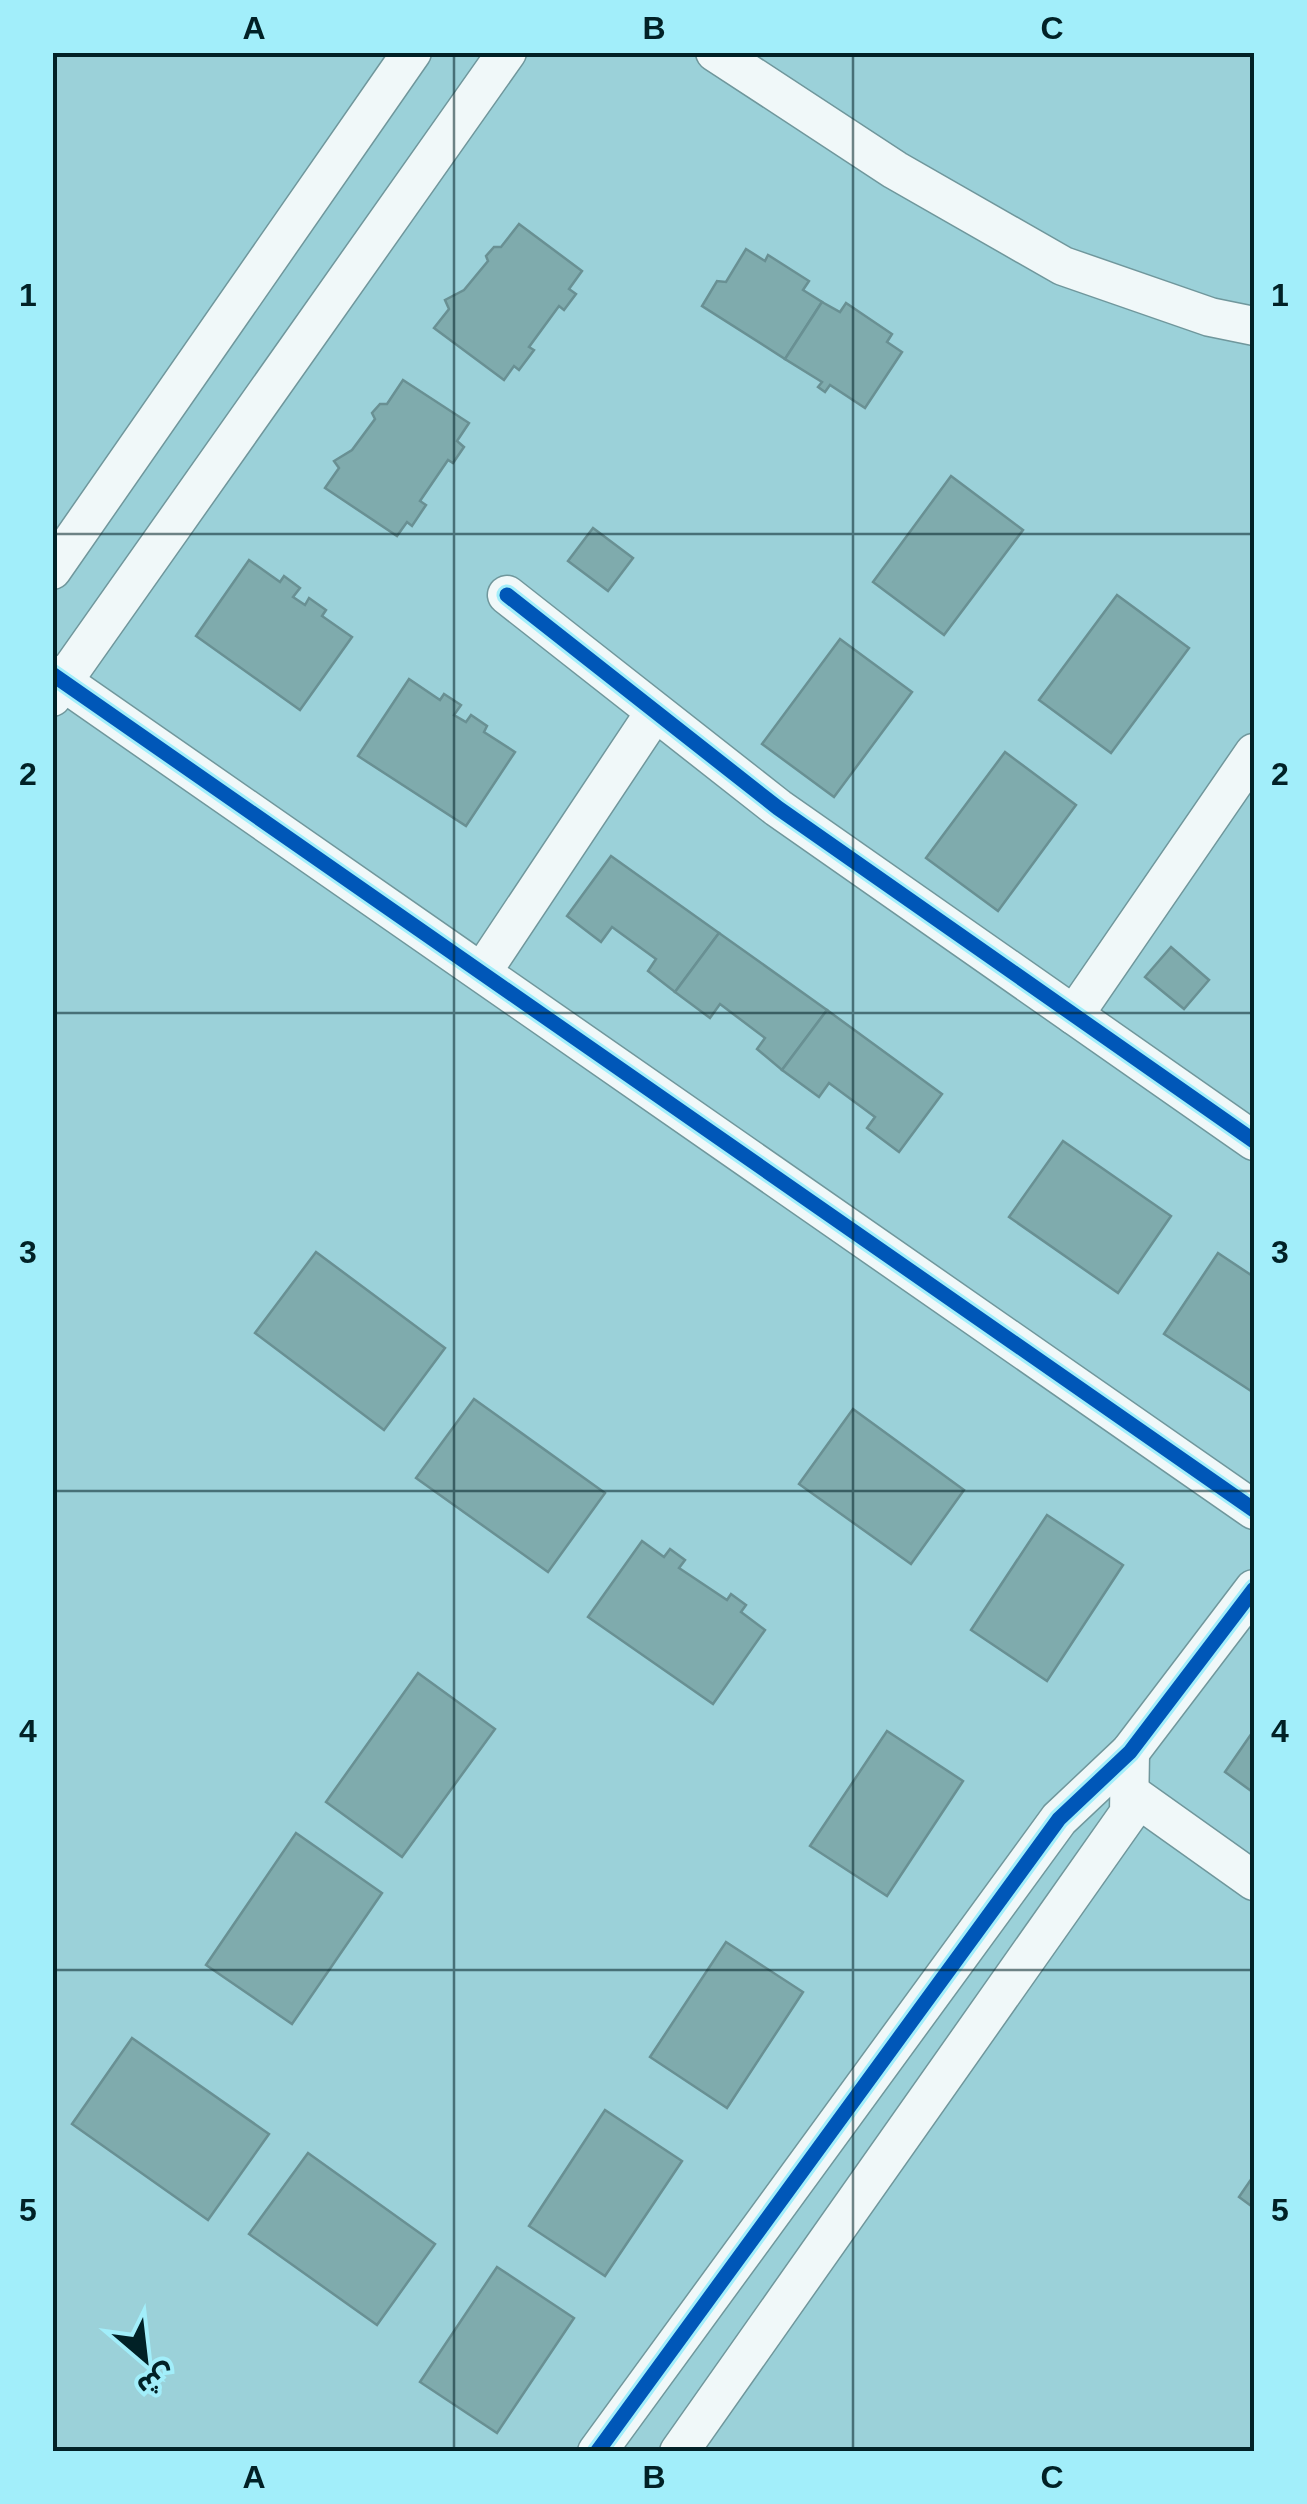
<svg xmlns="http://www.w3.org/2000/svg" width="1307" height="2504" viewBox="0 0 1307 2504" font-family="Arial,'Noto Sans Arabic',sans-serif">
<style>
.building{fill:#7fabad;stroke:#699093;stroke-width:2.5}
.lines{fill:none;stroke-linecap:round;stroke-linejoin:round}
.street-casing{stroke:#70979c;stroke-width:41}
.street{stroke:#f0f8f9;stroke-width:38}
.cycleway-casing{stroke:#a2eefa;stroke-width:21}
.cycleway{stroke:#0057b8;stroke-width:15}
.grid{fill:none;stroke:#012126;stroke-width:2.5;stroke-opacity:0.55}
.neatline{fill:none;stroke:#012126;stroke-width:4}
.grid-label{font-size:32px;text-anchor:middle;font-weight:bold;fill:#012126}
</style>
<rect width="100%" height="100%" fill="#9bd1d9"/>
<!-- building -->
<g class="building">
<path d="M519 224 582 271 569 289 576 294 564 310 559 306 529 347 534 350 519 370 514 366 504 380 434 328 449 309 445 300 464 290 488 261 486 256 494 247H501Z"/>
<path d="M746 249 765 261 768 255 809 281 803 290 822 302 785 359 702 306 717 281 726 282Z"/>
<path d="M822 302 840 312 846 303 892 334 887 342 902 352 865 408 830 385 825 392 818 387 822 382 785 359Z"/>
<path d="M403 380 469 423 457 441 464 447 453 463 448 460 420 501 426 505 412 526 407 522 397 536 325 488 339 468 334 461 352 450 375 419 372 413 380 404H387Z"/>
<path d="M951 476 1023 530 944 635 873 582Z"/>
<path d="M593 528 633 558 608 591 568 561Z"/>
<path d="M249 560 280 582 284 576 300 588 293 597 305 605 309 598 326 610 322 616 352 637 300 710 196 636Z"/>
<path d="M1117 595 1189 648 1111 753 1039 700Z"/>
<path d="M840 639 912 692 834 797 762 744Z"/>
<path d="M409 679 440 700 444 694 461 705 454 715 466 722 471 715 487 726 484 732 515 752 466 826 358 756Z"/>
<path d="M1005 752 1076 805 998 911 926 858Z"/>
<path d="M611 856 719 933 675 992 648 971 656 959 612 927 601 942 567 916Z"/>
<path d="M719 933 827 1010 782 1070 757 1049 765 1038 720 1004 710 1018 675 992Z"/>
<path d="M1171 947 1209 980 1184 1009 1145 977Z"/>
<path d="M827 1010 942 1094 899 1152 867 1128 875 1117 829 1083 819 1097 782 1070Z"/>
<path d="M1063 1141 1171 1216 1118 1293 1009 1217Z"/>
<path d="M316 1252 445 1348 384 1430 255 1333Z"/>
<path d="M1218 1253 1254 1277V1393L1164 1334Z"/>
<path d="M474 1399 605 1493 548 1572 416 1478Z"/>
<path d="M853 1409 964 1490 911 1564 799 1484Z"/>
<path d="M1047 1515 1123 1565 1047 1681 971 1630Z"/>
<path d="M642 1541 664 1557 670 1549 685 1560 679 1568 727 1600 731 1594 746 1605 741 1612 765 1630 713 1704 588 1617Z"/>
<path d="M418 1673 495 1729 402 1857 326 1802Z"/>
<path d="M1254 1730V1793L1225 1772Z"/>
<path d="M887 1731 963 1781 887 1896 810 1846Z"/>
<path d="M296 1833 382 1893 292 2024 206 1965Z"/>
<path d="M726 1942 803 1992 727 2108 650 2057Z"/>
<path d="M132 2038 269 2134 208 2220 72 2124Z"/>
<path d="M605 2110 682 2161 605 2276 529 2226Z"/>
<path d="M308 2153 435 2244 377 2325 249 2234Z"/>
<path d="M1254 2175V2208L1239 2197Z"/>
<path d="M497 2267 574 2318 497 2433 420 2382Z"/>
</g>
<g class="lines">
<defs>
<g id="street">
<path d="M715 52 895 170 1063 266 1210 317 1254 326"/>
<path d="M52 570 412 52"/>
<path d="M507 595 778 808 1254 1141"/>
<path d="M52 674 1254 1510"/>
<path d="M52 697 507 52"/>
<path d="M482 972 655 712"/>
<path d="M1074 1015 1254 753"/>
<path d="M1129 1792 1254 1881"/>
<path d="M597 2452 1059 1819 1130 1752 1254 1589"/>
<path d="M679 2452 1129 1813 1130 1752"/>
</g>
</defs>
<!-- street casing -->
<use href="#street" class="street-casing"/>
<!-- street -->
<use href="#street" class="street"/>
<defs>
<g id="cycleway">
<path d="M507 595 778 808 1254 1141"/>
<path d="M52 674 1254 1510"/>
<path d="M597 2452 1059 1819 1130 1752 1254 1589"/>
</g>
</defs>
<!-- cycleway casing -->
<use href="#cycleway" class="cycleway-casing"/>
<!-- cycleway -->
<use href="#cycleway" class="cycleway"/>
</g>
<!-- grid -->
<path class="grid" d="M454 52V2452M853 52V2452M52 534H1254M52 1013H1254M52 1491H1254M52 1970H1254"/>
<!-- border -->
<rect width="1307" height="2504" fill="none" stroke="#a2eefa" stroke-width="110"/>
<!-- north arrow -->
<g transform="translate(145 2359) rotate(152)" stroke="#a2eefa" stroke-width="8" paint-order="stroke">
<path d="M0-8L18 38L0 25L-18 38Z" fill="#012126"/>
<text y="-15" font-size="28" font-weight="bold" text-anchor="middle" fill="#012126">ش</text>
</g>
<rect x="55" y="55" width="1197" height="2394" class="neatline"/>
<g class="grid-label">
<text x="254" y="39">A</text>
<text x="654" y="39">B</text>
<text x="1052" y="39">C</text>
<text x="28" y="306">1</text>
<text x="1280" y="306">1</text>
<text x="28" y="785">2</text>
<text x="1280" y="785">2</text>
<text x="28" y="1263">3</text>
<text x="1280" y="1263">3</text>
<text x="28" y="1742">4</text>
<text x="1280" y="1742">4</text>
<text x="28" y="2221">5</text>
<text x="1280" y="2221">5</text>
<text x="254" y="2488">A</text>
<text x="654" y="2488">B</text>
<text x="1052" y="2488">C</text>
</g>
</svg>
